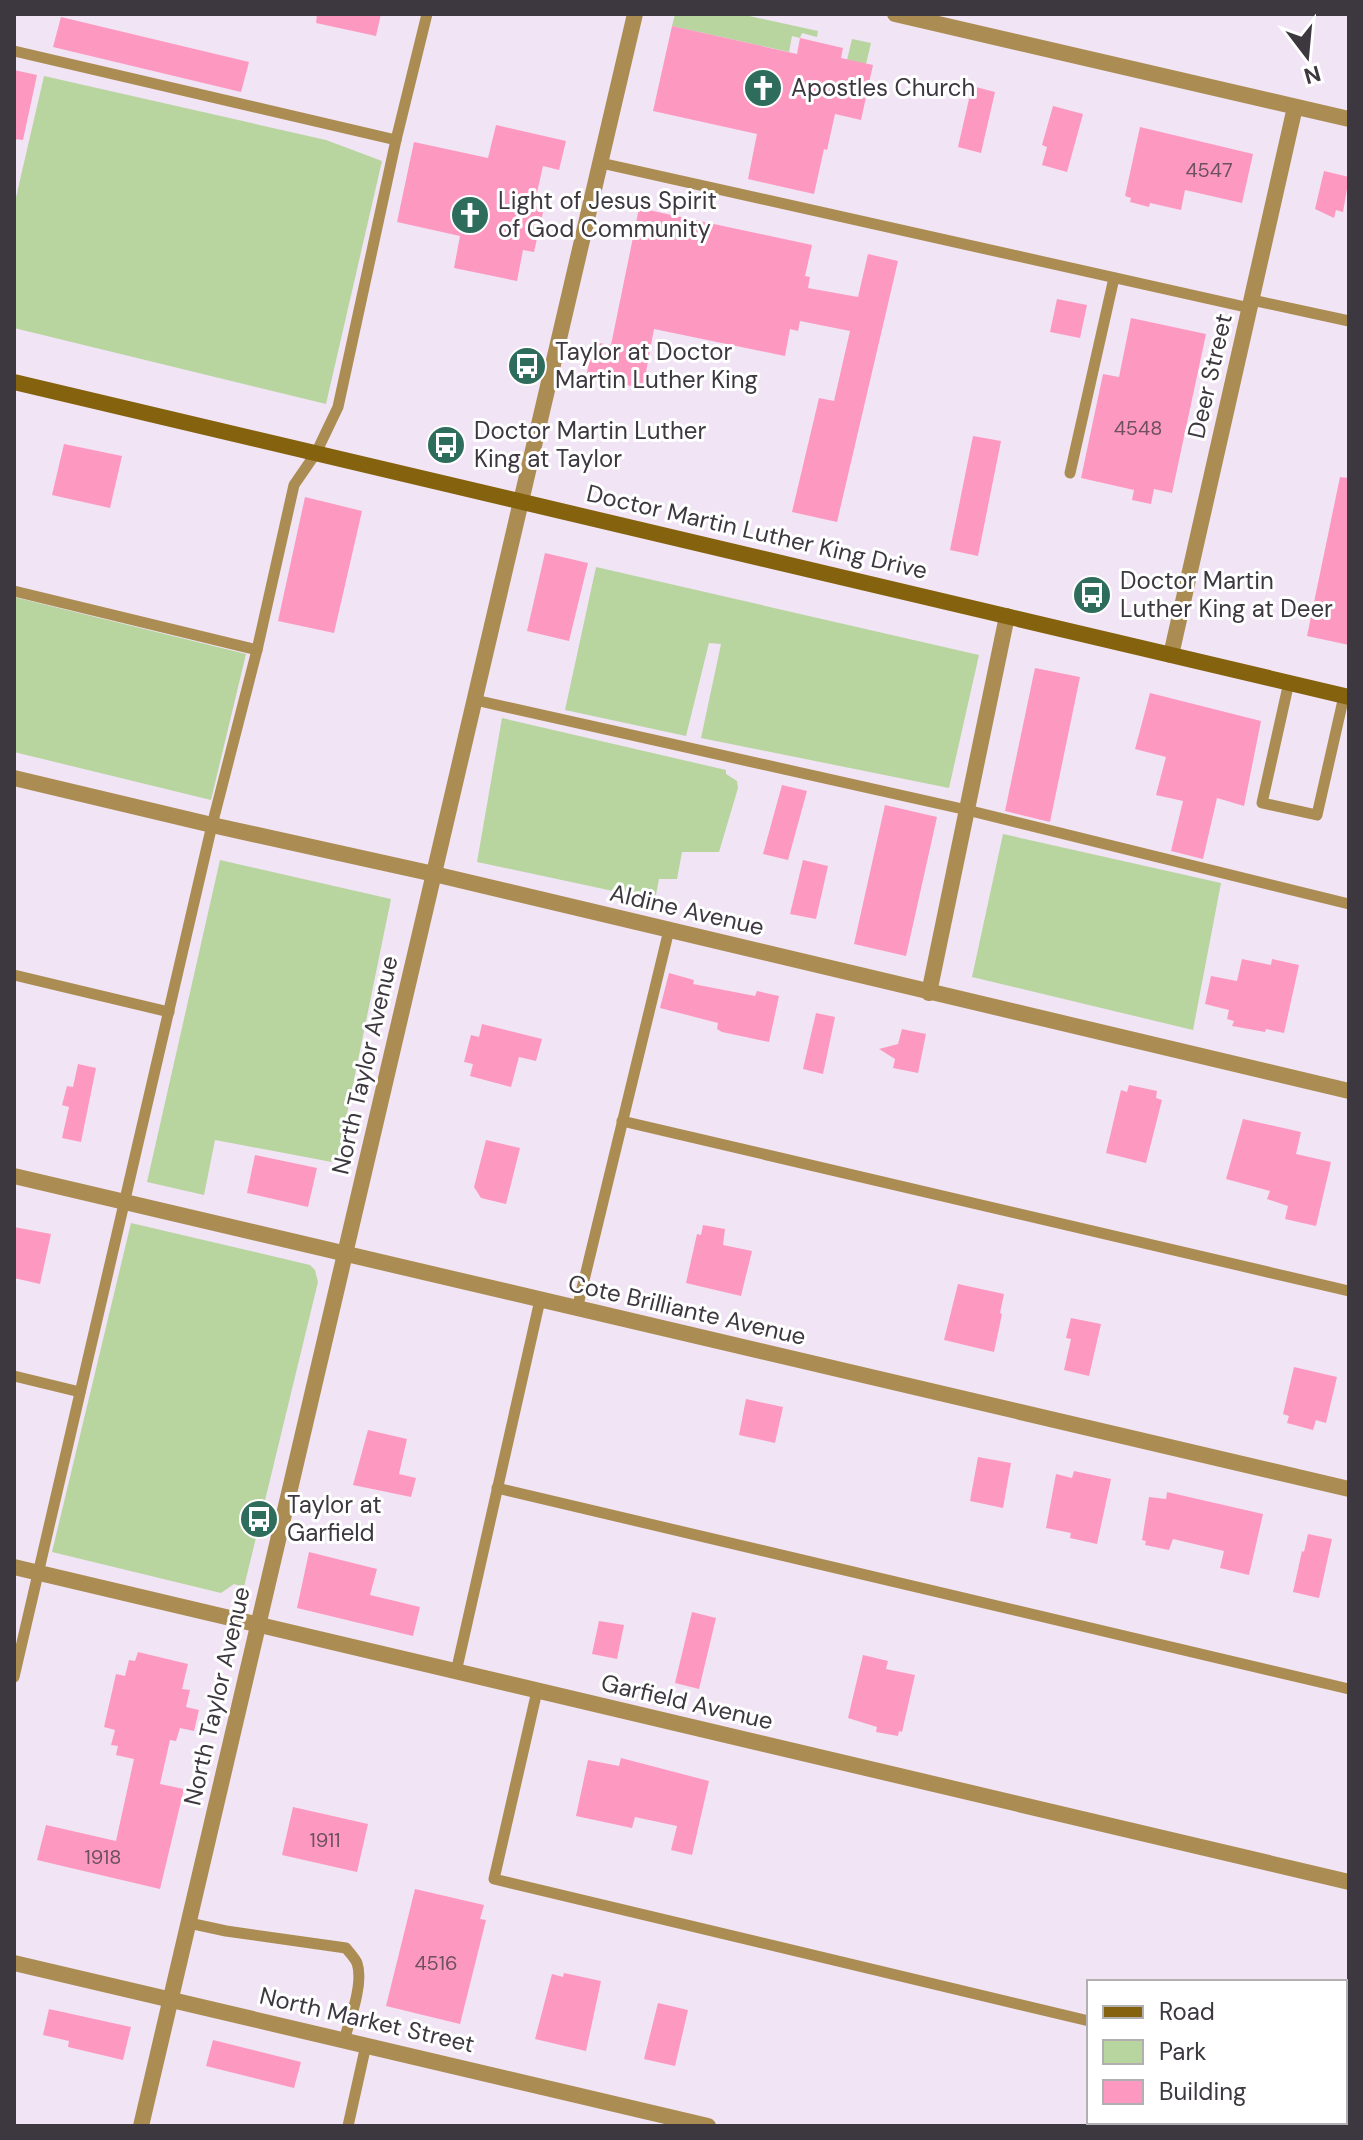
<svg xmlns="http://www.w3.org/2000/svg" width="1363" height="2140" viewBox="0 0 1363 2140" font-family="'DM Sans',sans-serif">
<style>
.green{fill:#b8d5a0}
.building{fill:#fd99c1}
.lines{fill:none;stroke-linecap:round;stroke-linejoin:round}
.service{stroke:#ab8d53;stroke-width:11}
.minor{stroke:#ab8d53;stroke-width:16}
.tertiary{stroke:#ab8d53;stroke-width:16}
.secondary{stroke:#85620d;stroke-width:16}
.labels{text-anchor:middle;stroke-width:6;stroke-linejoin:round;paint-order:stroke}
.number-label{font-size:20px;fill:#6d5060}
.poi-label{font-size:24px;fill:#3d383f;stroke:#fff;text-anchor:start}
.street-label{font-size:24px;fill:#3d383f;stroke:#fff}
</style>
<rect width="100%" height="100%" fill="#f1e4f5"/>
<!-- green -->
<g class="green">
<path d="M675 14H740L818 31 817 37 802 33 800 38 792 36 789 52 672 26Z"/>
<path d="M852 39 871 43 866 64 847 60Z"/>
<path d="M44 76 326 140 382 161 326 404 14 328V206Z"/>
<path d="M596 567 979 655 949 788 701 738 721 644 709 643 686 736 565 710Z"/>
<path d="M14 597 246 654 211 800 14 752Z"/>
<path d="M502 718 726 770V774L737 781 738 788 719 852H682L677 879H659L655 900 477 862Z"/>
<path d="M1003 834 1221 883 1193 1030 972 977Z"/>
<path d="M220 860 391 899 337 1163 215 1140 204 1195 147 1182Z"/>
<path d="M131 1223 310 1265 315 1270 318 1282 244 1587 234 1584 221 1593 52 1552Z"/>
</g>
<!-- building -->
<g class="building">
<path d="M317 14H381L376 36 316 23Z"/>
<path d="M61 17 249 62 241 92 53 47Z"/>
<path d="M672 26 797 54 800 38 843 48 841 58 873 65 861 120 835 114 827 150 824 149 814 194 748 179 757 134 653 111Z"/>
<path d="M14 70 37 75 23 140 14 139Z"/>
<path d="M972 86 995 92 981 153 958 147Z"/>
<path d="M1053 106 1083 114 1067 172 1042 165 1047 147 1042 145Z"/>
<path d="M496 125 566 141 559 170 543 166 534 206 544 208 534 252 523 250 517 281 454 268 460 236 397 222 414 142 488 158Z"/>
<path d="M1140 127 1253 154 1242 203 1185 190 1181 210 1150 203 1149 207 1130 202 1131 198 1125 196Z"/>
<path d="M1324 171 1349 177 1343 212 1336 210 1334 218 1315 209Z"/>
<path d="M639 208 812 245 805 276 810 277 808 288 858 297 868 254 898 261 837 522 792 512 819 398 834 401 850 331 800 321 798 331 790 329 785 356 654 329 643 388 586 378 593 342 611 345Z"/>
<path d="M1057 299 1087 305 1080 338 1050 332Z"/>
<path d="M1131 318 1206 334 1172 493 1154 489 1151 504 1132 500 1134 490 1081 478 1103 374 1119 377Z"/>
<path d="M973 436 1001 441 978 556 950 550Z"/>
<path d="M64 444 122 456 110 508 52 495Z"/>
<path d="M1340 477 1349 478V645L1307 636Z"/>
<path d="M305 497 362 511 334 633 278 621Z"/>
<path d="M545 553 588 563 569 641 527 631Z"/>
<path d="M1035 668 1080 677 1050 822 1005 811Z"/>
<path d="M1150 693 1261 721 1244 806 1217 798 1203 859 1171 851 1183 801 1156 795 1166 757 1135 749Z"/>
<path d="M782 785 807 791 788 860 763 854Z"/>
<path d="M885 805 937 817 906 956 854 944Z"/>
<path d="M803 860 828 866 816 919 790 914Z"/>
<path d="M1242 959 1271 965 1272 959 1299 965 1284 1033 1266 1029 1265 1032 1232 1026 1234 1021 1227 1019 1229 1010 1205 1004 1211 976 1237 981Z"/>
<path d="M669 973 694 980 693 984 755 996 757 991 779 996 769 1042 722 1032 717 1029 718 1023 660 1008Z"/>
<path d="M816 1013 835 1017 823 1074 803 1069Z"/>
<path d="M482 1024 542 1039 536 1061 519 1057 511 1087 470 1076 473 1064 464 1062 471 1035 479 1037Z"/>
<path d="M902 1029 926 1034 918 1073 893 1068 895 1059 879 1049 898 1044Z"/>
<path d="M78 1064 96 1068 81 1142 62 1138 69 1107 62 1105 67 1086 73 1087Z"/>
<path d="M1129 1085 1157 1091 1156 1098 1162 1100 1146 1163 1106 1153 1121 1090 1127 1092Z"/>
<path d="M1243 1119 1301 1132 1296 1154 1331 1162 1316 1226 1285 1219 1288 1206 1267 1199 1270 1191 1226 1179Z"/>
<path d="M486 1140 520 1148 506 1204 481 1198 474 1187Z"/>
<path d="M255 1155 317 1168 308 1207 247 1193Z"/>
<path d="M703 1225 725 1229 723 1245 752 1251 741 1296 686 1283 697 1234 701 1235Z"/>
<path d="M14 1227 51 1234 40 1284 14 1278Z"/>
<path d="M958 1284 1004 1294 1000 1313 1002 1314 994 1352 944 1340Z"/>
<path d="M1071 1318 1101 1324 1089 1376 1064 1370 1071 1339 1066 1338Z"/>
<path d="M1294 1367 1337 1377 1326 1423 1316 1420 1313 1430 1287 1423 1289 1416 1283 1414Z"/>
<path d="M746 1399 783 1407 775 1443 739 1435Z"/>
<path d="M368 1430 407 1439 399 1474 416 1478 411 1497 353 1485Z"/>
<path d="M978 1457 1011 1463 1003 1508 970 1501Z"/>
<path d="M1074 1471 1111 1479 1097 1544 1070 1538 1071 1533 1046 1528 1056 1474 1072 1478Z"/>
<path d="M1167 1492 1263 1514 1249 1575 1220 1568 1224 1551 1173 1539 1169 1550 1145 1545 1146 1541 1142 1540 1149 1497 1166 1499Z"/>
<path d="M1308 1534 1332 1539 1319 1598 1293 1592 1302 1551 1304 1552Z"/>
<path d="M309 1552 377 1569 370 1595 420 1607 413 1636 297 1608Z"/>
<path d="M692 1612 716 1618 699 1689 675 1683Z"/>
<path d="M599 1621 624 1625 617 1659 592 1654Z"/>
<path d="M138 1652 188 1664 182 1689 190 1690 186 1707 199 1710 194 1731 180 1728 176 1741 170 1740 160 1784 184 1789 160 1889 37 1860 46 1825 116 1841 134 1759 116 1755 118 1746 111 1745 115 1730 104 1727 116 1674 125 1676 129 1660 135 1661Z"/>
<path d="M863 1655 888 1661 886 1669 915 1675 902 1732 899 1731 898 1736 876 1732 877 1727 848 1718Z"/>
<path d="M621 1758 709 1781 692 1855 671 1850 677 1826 635 1817 632 1828 576 1816 588 1760 619 1766Z"/>
<path d="M293 1807 368 1824 357 1872 282 1855Z"/>
<path d="M415 1889 484 1905 480 1919 486 1920 460 2024 386 2006Z"/>
<path d="M564 1973 601 1981 586 2051 535 2039 552 1974 563 1977Z"/>
<path d="M658 2003 688 2010 675 2066 644 2059Z"/>
<path d="M49 2009 131 2027 123 2060 68 2047 69 2041 43 2035Z"/>
<path d="M213 2040 301 2062 294 2088 206 2066Z"/>
</g>
<g class="lines">
<!-- service -->
<g class="service">
<path d="M14 51 396 140"/>
<path d="M601 163 1250 308"/>
<path d="M1252 300 1349 321"/>
<path d="M1070 473 1114 278"/>
<path d="M14 591 257 650"/>
<path d="M1289 682 1262 803 1317 815 1344 696"/>
<path d="M475 700 967 810 1349 904"/>
<path d="M14 975 169 1012"/>
<path d="M622 1121 1349 1291"/>
<path d="M577 1309 669 930"/>
<path d="M14 1376 80 1392"/>
<path d="M497 1488 1349 1689"/>
<path d="M456 1672 540 1300"/>
<path d="M14 1677 212 825 257 650 294 485 316 453 338 407 396 140 427 14"/>
<path d="M537 1691 494 1879 1089 2021"/>
<path d="M189 1923 226 1931 346 1948C349 1952 355 1958 357 1963 364 1983 350 2020 344 2040"/>
<path d="M1345 2082 1349 2083"/>
<path d="M348 2126 366 2045"/>
</g>
<!-- minor -->
<g class="minor">
<path d="M895 14 1349 119"/>
<path d="M1171 655 1295 107"/>
<path d="M14 778 212 825 434 874 1349 1091"/>
<path d="M929 993 1007 616"/>
<path d="M14 1176 1349 1489"/>
<path d="M14 1567 1349 1882"/>
<path d="M14 1963 708 2126"/>
</g>
<!-- tertiary -->
<path class="tertiary" d="M141 2126 635 14"/>
<!-- secondary -->
<path class="secondary" d="M14 382 1349 697"/>
</g>
<!-- icons -->
<defs>
<symbol id="church-disc" viewBox="-11 -11 22 22"><circle r="9.5" fill="#2e6d5b" stroke="#fff"/><path d="M-1.2-6h2.4v3.5h3.3v2.4h-3.3V6h-2.4V-.1h-3.3v-2.4h3.3Z" fill="#fff"/></symbol>
<symbol id="bus-disc" viewBox="-11 -11 22 22"><circle r="9.5" fill="#2e6d5b" stroke="#fff"/><path d="M-5-6H5V4H4V6H2V4H-2V6H-4V4H-5ZM-3.5-4V0h7V-4ZM-3.5 1.2v1.5H-2V1.2ZM2 1.2v1.5H3.5V1.2Z" fill="#fff"/></symbol>
</defs>
<g fill-rule="evenodd">
<use href="#church-disc" x="741" y="66" width="44" height="44"/>
<use href="#church-disc" x="448" y="193" width="44" height="44"/>
<use href="#bus-disc" x="505" y="344" width="44" height="44"/>
<use href="#bus-disc" x="424" y="423" width="44" height="44"/>
<use href="#bus-disc" x="1070" y="573" width="44" height="44"/>
<use href="#bus-disc" x="237" y="1497" width="44" height="44"/>
</g>
<g class="labels">
<!-- number labels -->
<g class="number-label">
<text x="1209" y="177">4547</text>
<text x="1138" y="435">4548</text>
<text x="325" y="1847">1911</text>
<text x="103" y="1864">1918</text>
<text x="436" y="1970">4516</text>
</g>
<!-- poi labels -->
<g class="poi-label">
<text x="791" y="96">Apostles Church</text>
<text x="498" y="209">Light of Jesus Spirit<tspan x="498" dy="28">of God Community</tspan></text>
<text x="555" y="360">Taylor at Doctor<tspan x="555" dy="28">Martin Luther King</tspan></text>
<text x="474" y="439">Doctor Martin Luther<tspan x="474" dy="28">King at Taylor</tspan></text>
<text x="1120" y="589">Doctor Martin<tspan x="1120" dy="28">Luther King at Deer</tspan></text>
<text x="287" y="1513">Taylor at<tspan x="287" dy="28">Garfield</tspan></text>
</g>
<!-- street labels -->
<g class="street-label">
<text transform="translate(1210 376) rotate(-77)" y="8">Deer Street</text>
<text transform="translate(757 532) rotate(13)" y="8">Doctor Martin Luther King Drive</text>
<text transform="translate(687 910) rotate(13)" y="8">Aldine Avenue</text>
<text transform="translate(365 1065) rotate(-77)" y="8">North Taylor Avenue</text>
<text transform="translate(687 1310) rotate(13)" y="8">Cote Brilliante Avenue</text>
<text transform="translate(217 1696) rotate(-77)" y="8">North Taylor Avenue</text>
<text transform="translate(687 1702) rotate(13)" y="8">Garfield Avenue</text>
<text transform="translate(367 2020) rotate(13)" y="8">North Market Street</text>
</g>
</g>
<!-- border -->
<rect width="1363" height="2140" fill="none" stroke="#3d383f" stroke-width="32"/>
<!-- legend -->
<rect x="1087" y="1980" width="260" height="144" fill="#ffffff" stroke="#b1afb2" stroke-width="2"/>
<rect x="1103" y="2006" width="40" height="12" fill="#85620d" stroke="#b1afb2" stroke-width="2"/>
<text x="1159" y="2020" font-size="24" fill="#3d383f">Road</text>
<rect x="1103" y="2040" width="40" height="24" fill="#b8d5a0" stroke="#b1afb2" stroke-width="2"/>
<text x="1159" y="2060" font-size="24" fill="#3d383f">Park</text>
<rect x="1103" y="2080" width="40" height="24" fill="#fd99c1" stroke="#b1afb2" stroke-width="2"/>
<text x="1159" y="2100" font-size="24" fill="#3d383f">Building</text>
<!-- north arrow -->
<g transform="translate(1307 56) rotate(164)" stroke="#ffffff" stroke-width="6" paint-order="stroke">
<path d="M0-6L14 30L0 20L-14 30Z" fill="#3d383f"/>
<text y="-12" font-size="22" font-weight="bold" text-anchor="middle" fill="#3d383f">N</text>
</g>
</svg>
